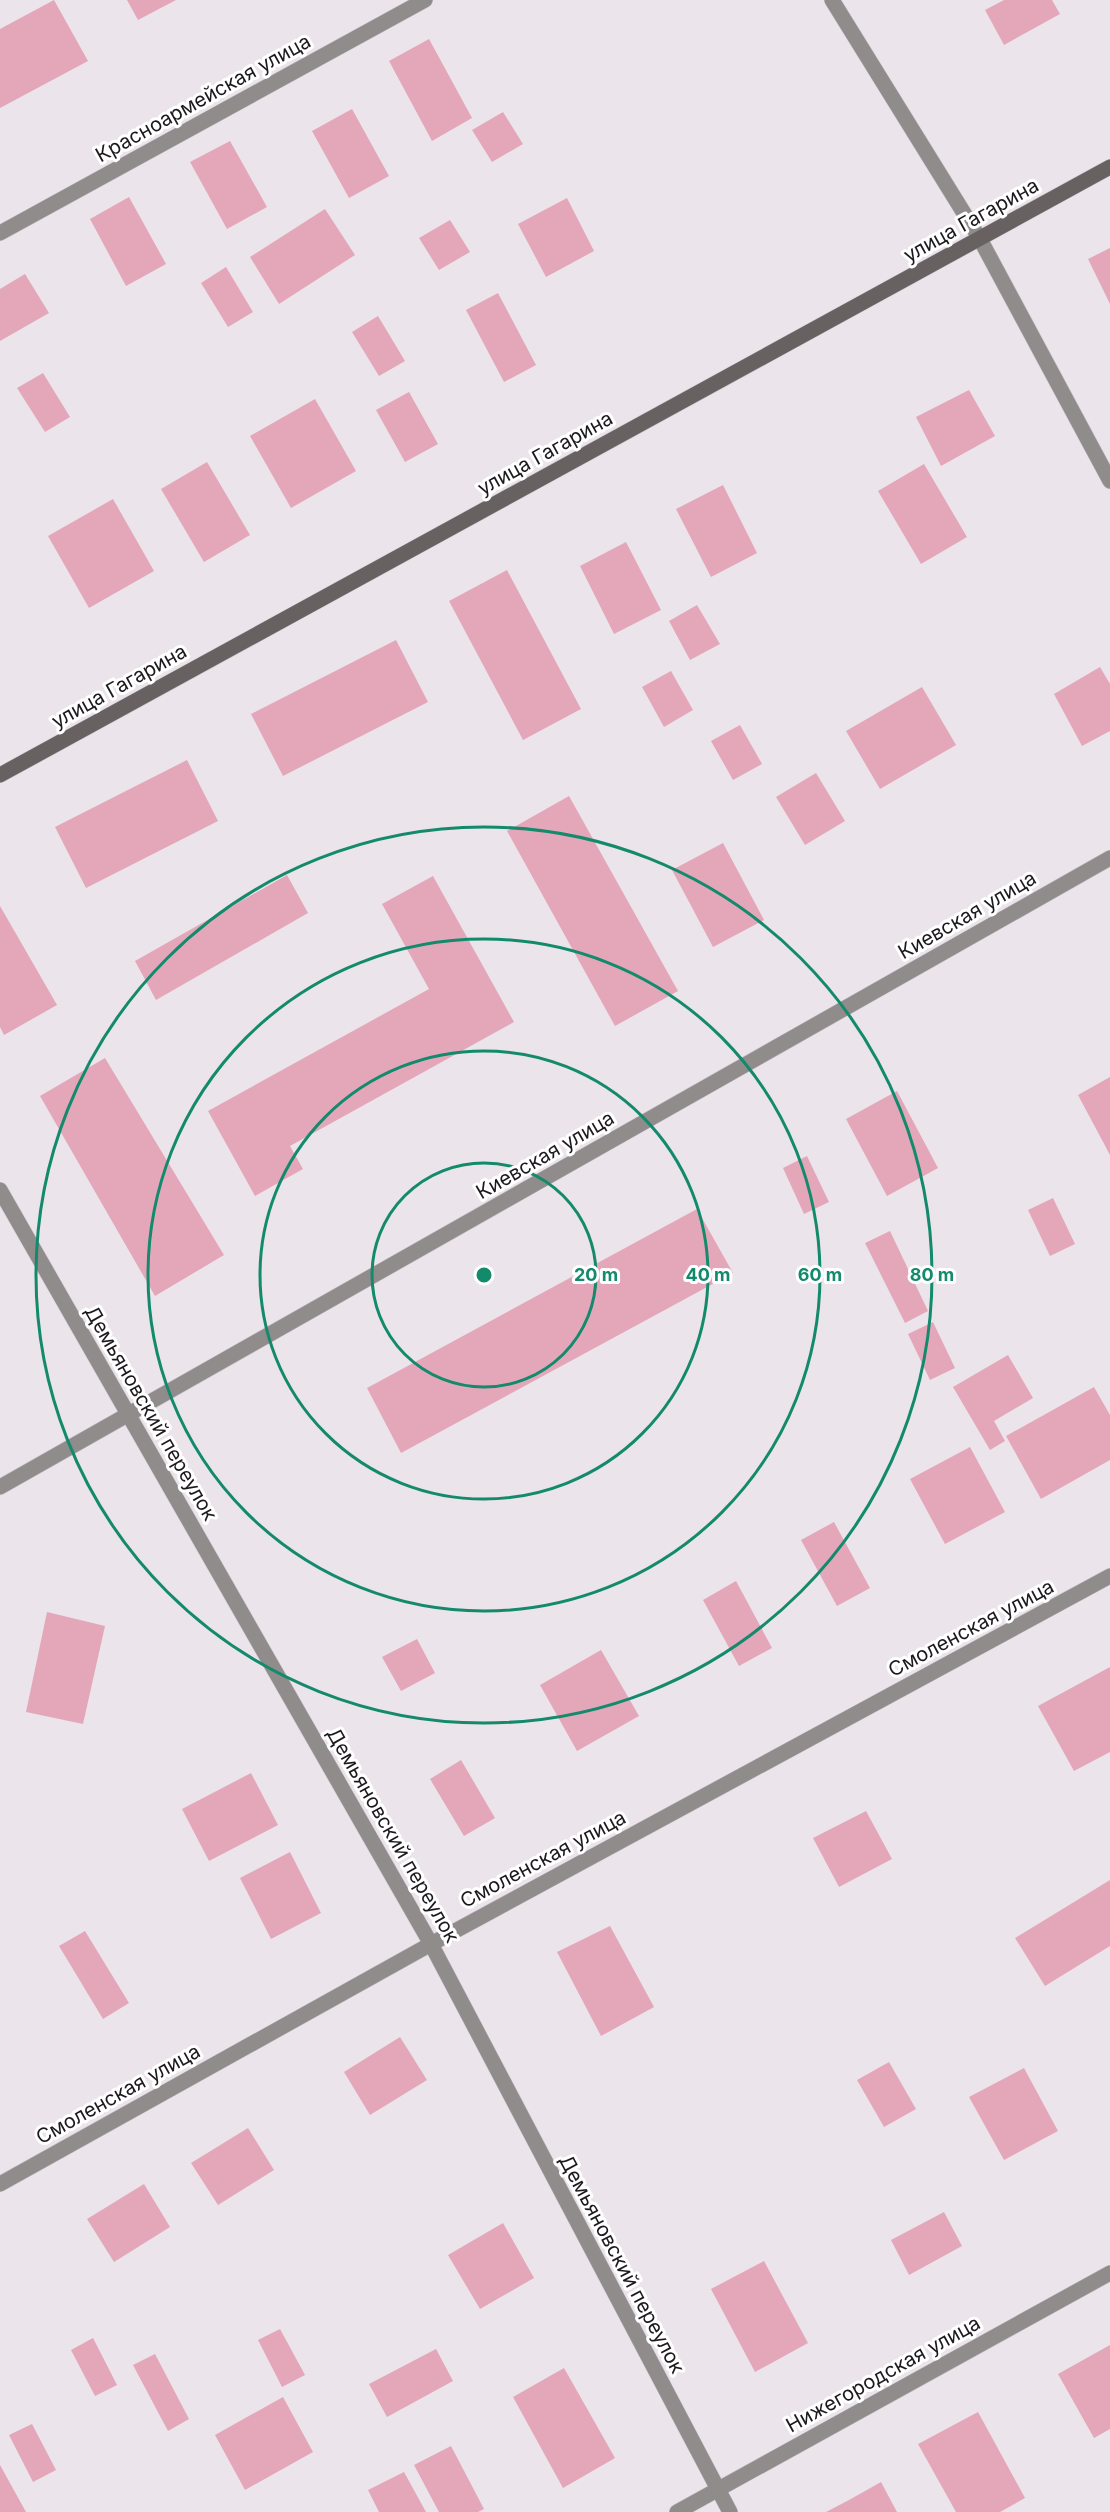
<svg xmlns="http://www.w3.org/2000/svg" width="1110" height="2512" viewBox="0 0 1110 2512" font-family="Inter,sans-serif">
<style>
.building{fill:#e4a7ba}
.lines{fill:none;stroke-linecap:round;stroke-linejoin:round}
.street-casing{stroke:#c6bfc5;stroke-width:16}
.secondary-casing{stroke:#c6bfc5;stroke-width:16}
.street{stroke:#908c8c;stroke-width:15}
.secondary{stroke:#676161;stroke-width:15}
.ring{fill:none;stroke:#138a6c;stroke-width:3}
.labels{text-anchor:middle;stroke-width:6;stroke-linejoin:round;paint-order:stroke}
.street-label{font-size:20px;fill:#1c191c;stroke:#fff}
.centre{fill:#138a6c;stroke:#fff;stroke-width:3}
.ring-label{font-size:18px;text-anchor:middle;font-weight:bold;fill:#138a6c;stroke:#fff;stroke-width:6;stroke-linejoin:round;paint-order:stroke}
</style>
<rect width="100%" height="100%" fill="#ebe4ea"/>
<!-- building -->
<g class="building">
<path d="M54 0 88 61 0 108V29Z"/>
<path d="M127 0H176L138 20Z"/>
<path d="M1004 0H1052L1060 14 1004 45 985 10Z"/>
<path d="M429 39 472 118 432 141 389 61Z"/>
<path d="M352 109 389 176 349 198 312 131Z"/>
<path d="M503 112 523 144 492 162 472 130Z"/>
<path d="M230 141 267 207 227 229 190 162Z"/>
<path d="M129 197 166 264 126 286 90 219Z"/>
<path d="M567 198 594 251 546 277 518 224Z"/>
<path d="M325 209 355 255 279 304 250 257Z"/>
<path d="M450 220 470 252 439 270 419 238Z"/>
<path d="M1110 248V304L1088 259Z"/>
<path d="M226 267 253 312 228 327 201 283Z"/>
<path d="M25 274 49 313 0 341V289Z"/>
<path d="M498 293 536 365 504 382 466 310Z"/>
<path d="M378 316 405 361 379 376 352 332Z"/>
<path d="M43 373 70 417 45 432 17 388Z"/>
<path d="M969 390 995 436 941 466 916 417Z"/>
<path d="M409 392 438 444 405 462 376 410Z"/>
<path d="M315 399 356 471 291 508 250 436Z"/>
<path d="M207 462 250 535 204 562 161 489Z"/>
<path d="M924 464 967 537 921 564 878 491Z"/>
<path d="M723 485 757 553 711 577 676 509Z"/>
<path d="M113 499 154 571 89 608 48 536Z"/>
<path d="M626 542 661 610 614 634 580 566Z"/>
<path d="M507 570 581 709 523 740 449 601Z"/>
<path d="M697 605 720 644 690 660 669 621Z"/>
<path d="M396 640 428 702 283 776 251 714Z"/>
<path d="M1100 667 1110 684V731L1082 746 1054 694Z"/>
<path d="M671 671 693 710 664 727 642 687Z"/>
<path d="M922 687 956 745 880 789 846 731Z"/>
<path d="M740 725 762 764 733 780 711 741Z"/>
<path d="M187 760 218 821 86 888 55 827Z"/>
<path d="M816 773 845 821 805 845 776 797Z"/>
<path d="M569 796 678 991 615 1026 507 831Z"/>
<path d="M723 843 764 920 713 947 672 870Z"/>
<path d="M287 875 308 913 156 1000 135 961Z"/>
<path d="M433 876 514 1022 290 1146 303 1169 255 1196 208 1111 429 989 382 904Z"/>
<path d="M0 906 57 1005 4 1035 0 1027Z"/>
<path d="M105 1058 224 1255 155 1296 40 1096Z"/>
<path d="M1110 1077V1155L1078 1095Z"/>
<path d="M897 1091 938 1168 887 1196 846 1119Z"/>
<path d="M807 1156 829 1202 804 1214 783 1168Z"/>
<path d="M1053 1198 1075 1244 1050 1256 1028 1210Z"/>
<path d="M697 1209 733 1273 401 1453 367 1388Z"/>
<path d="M890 1231 928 1311 905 1323 865 1243Z"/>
<path d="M933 1322 955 1368 930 1380 908 1334Z"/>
<path d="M1008 1355 1033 1398 994 1421 1005 1441 990 1450 953 1387Z"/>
<path d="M1094 1387 1110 1415V1460L1041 1499 1006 1436Z"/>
<path d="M970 1447 1005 1512 945 1544 910 1479Z"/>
<path d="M834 1522 870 1588 837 1606 801 1540Z"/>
<path d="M736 1581 772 1648 739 1666 703 1600Z"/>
<path d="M47 1612 105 1626 83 1724 26 1712Z"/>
<path d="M417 1639 435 1673 401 1691 382 1657Z"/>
<path d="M601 1650 639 1716 577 1751 540 1685Z"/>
<path d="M1110 1667V1752L1074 1771 1038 1706Z"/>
<path d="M461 1760 495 1818 464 1836 430 1779Z"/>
<path d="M251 1773 278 1825 209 1861 182 1809Z"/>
<path d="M866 1811 892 1859 839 1887 813 1838Z"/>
<path d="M290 1852 321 1913 271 1939 240 1878Z"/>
<path d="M1110 1880V1946L1045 1986 1015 1938Z"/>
<path d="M610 1926 654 2007 601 2036 557 1952Z"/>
<path d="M85 1931 129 2003 103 2019 59 1946Z"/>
<path d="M400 2037 427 2080 370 2115 344 2072Z"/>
<path d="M889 2062 916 2109 884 2127 857 2080Z"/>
<path d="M1024 2068 1058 2131 1004 2160 969 2097Z"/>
<path d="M248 2128 274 2170 218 2205 191 2163Z"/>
<path d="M144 2184 170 2227 114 2262 87 2219Z"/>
<path d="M944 2212 962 2246 909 2275 891 2240Z"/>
<path d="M503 2223 534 2278 480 2309 448 2255Z"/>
<path d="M764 2261 808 2343 755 2372 711 2289Z"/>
<path d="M280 2329 305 2375 282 2387 258 2340Z"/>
<path d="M93 2338 117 2385 95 2396 71 2350Z"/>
<path d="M1110 2345V2429L1094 2438 1058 2374Z"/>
<path d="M436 2349 453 2381 387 2417 369 2384Z"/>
<path d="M155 2354 189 2419 168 2431 133 2365Z"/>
<path d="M564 2368 615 2458 563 2488 513 2397Z"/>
<path d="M283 2397 313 2452 245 2490 215 2435Z"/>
<path d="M978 2412 1025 2498 1000 2512H956L918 2444Z"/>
<path d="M32 2424 56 2470 33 2482 9 2435Z"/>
<path d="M451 2446 484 2509 478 2512H439L414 2465Z"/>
<path d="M0 2465 26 2512H0Z"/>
<path d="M404 2472 426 2512H379L368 2490Z"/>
<path d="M881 2482 897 2512H826L849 2500Z"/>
</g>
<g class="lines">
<defs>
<g id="street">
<path d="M832 0 980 239 1110 481"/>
<path d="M0 233 425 0"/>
<path d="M0 1190 431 1944 730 2512"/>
<path d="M0 1487 1110 858"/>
<path d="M0 2184 431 1944 1110 1576"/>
<path d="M677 2512 1110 2273"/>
</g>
<path id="secondary" d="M0 775 1110 167"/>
</defs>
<!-- street casing -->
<use href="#street" class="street-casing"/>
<!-- secondary casing -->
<use href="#secondary" class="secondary-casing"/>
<!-- street -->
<use href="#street" class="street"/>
<!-- secondary -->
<use href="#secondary" class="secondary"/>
</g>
<!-- distance rings -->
<g class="ring">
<circle cx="484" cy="1275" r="112"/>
<circle cx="484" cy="1275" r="224"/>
<circle cx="484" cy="1275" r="336"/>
<circle cx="484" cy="1275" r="448"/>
</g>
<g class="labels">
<!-- street labels -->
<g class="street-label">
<text transform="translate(203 98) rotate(-29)" y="7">Красноармейская улица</text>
<text transform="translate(971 220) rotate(-29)" y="7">улица Гагарина</text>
<text transform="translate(545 453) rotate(-29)" y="7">улица Гагарина</text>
<text transform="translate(119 686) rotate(-29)" y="7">улица Гагарина</text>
<text transform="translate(967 915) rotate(-30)" y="7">Киевская улица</text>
<text transform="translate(545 1155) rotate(-30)" y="7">Киевская улица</text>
<text transform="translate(151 1413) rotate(60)" y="7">Демьяновский переулок</text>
<text transform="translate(971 1628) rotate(-28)" y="7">Смоленская улица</text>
<text transform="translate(393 1835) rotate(60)" y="7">Демьяновский переулок</text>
<text transform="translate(543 1859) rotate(-28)" y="7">Смоленская улица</text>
<text transform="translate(118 2094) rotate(-29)" y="7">Смоленская улица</text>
<text transform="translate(622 2264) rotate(62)" y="7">Демьяновский переулок</text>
<text transform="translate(883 2374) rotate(-29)" y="7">Нижегородская улица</text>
</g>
</g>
<circle cx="484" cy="1275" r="9" class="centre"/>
<g class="ring-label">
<text x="596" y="1281">20 m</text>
<text x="708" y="1281">40 m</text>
<text x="820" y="1281">60 m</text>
<text x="932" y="1281">80 m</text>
</g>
</svg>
